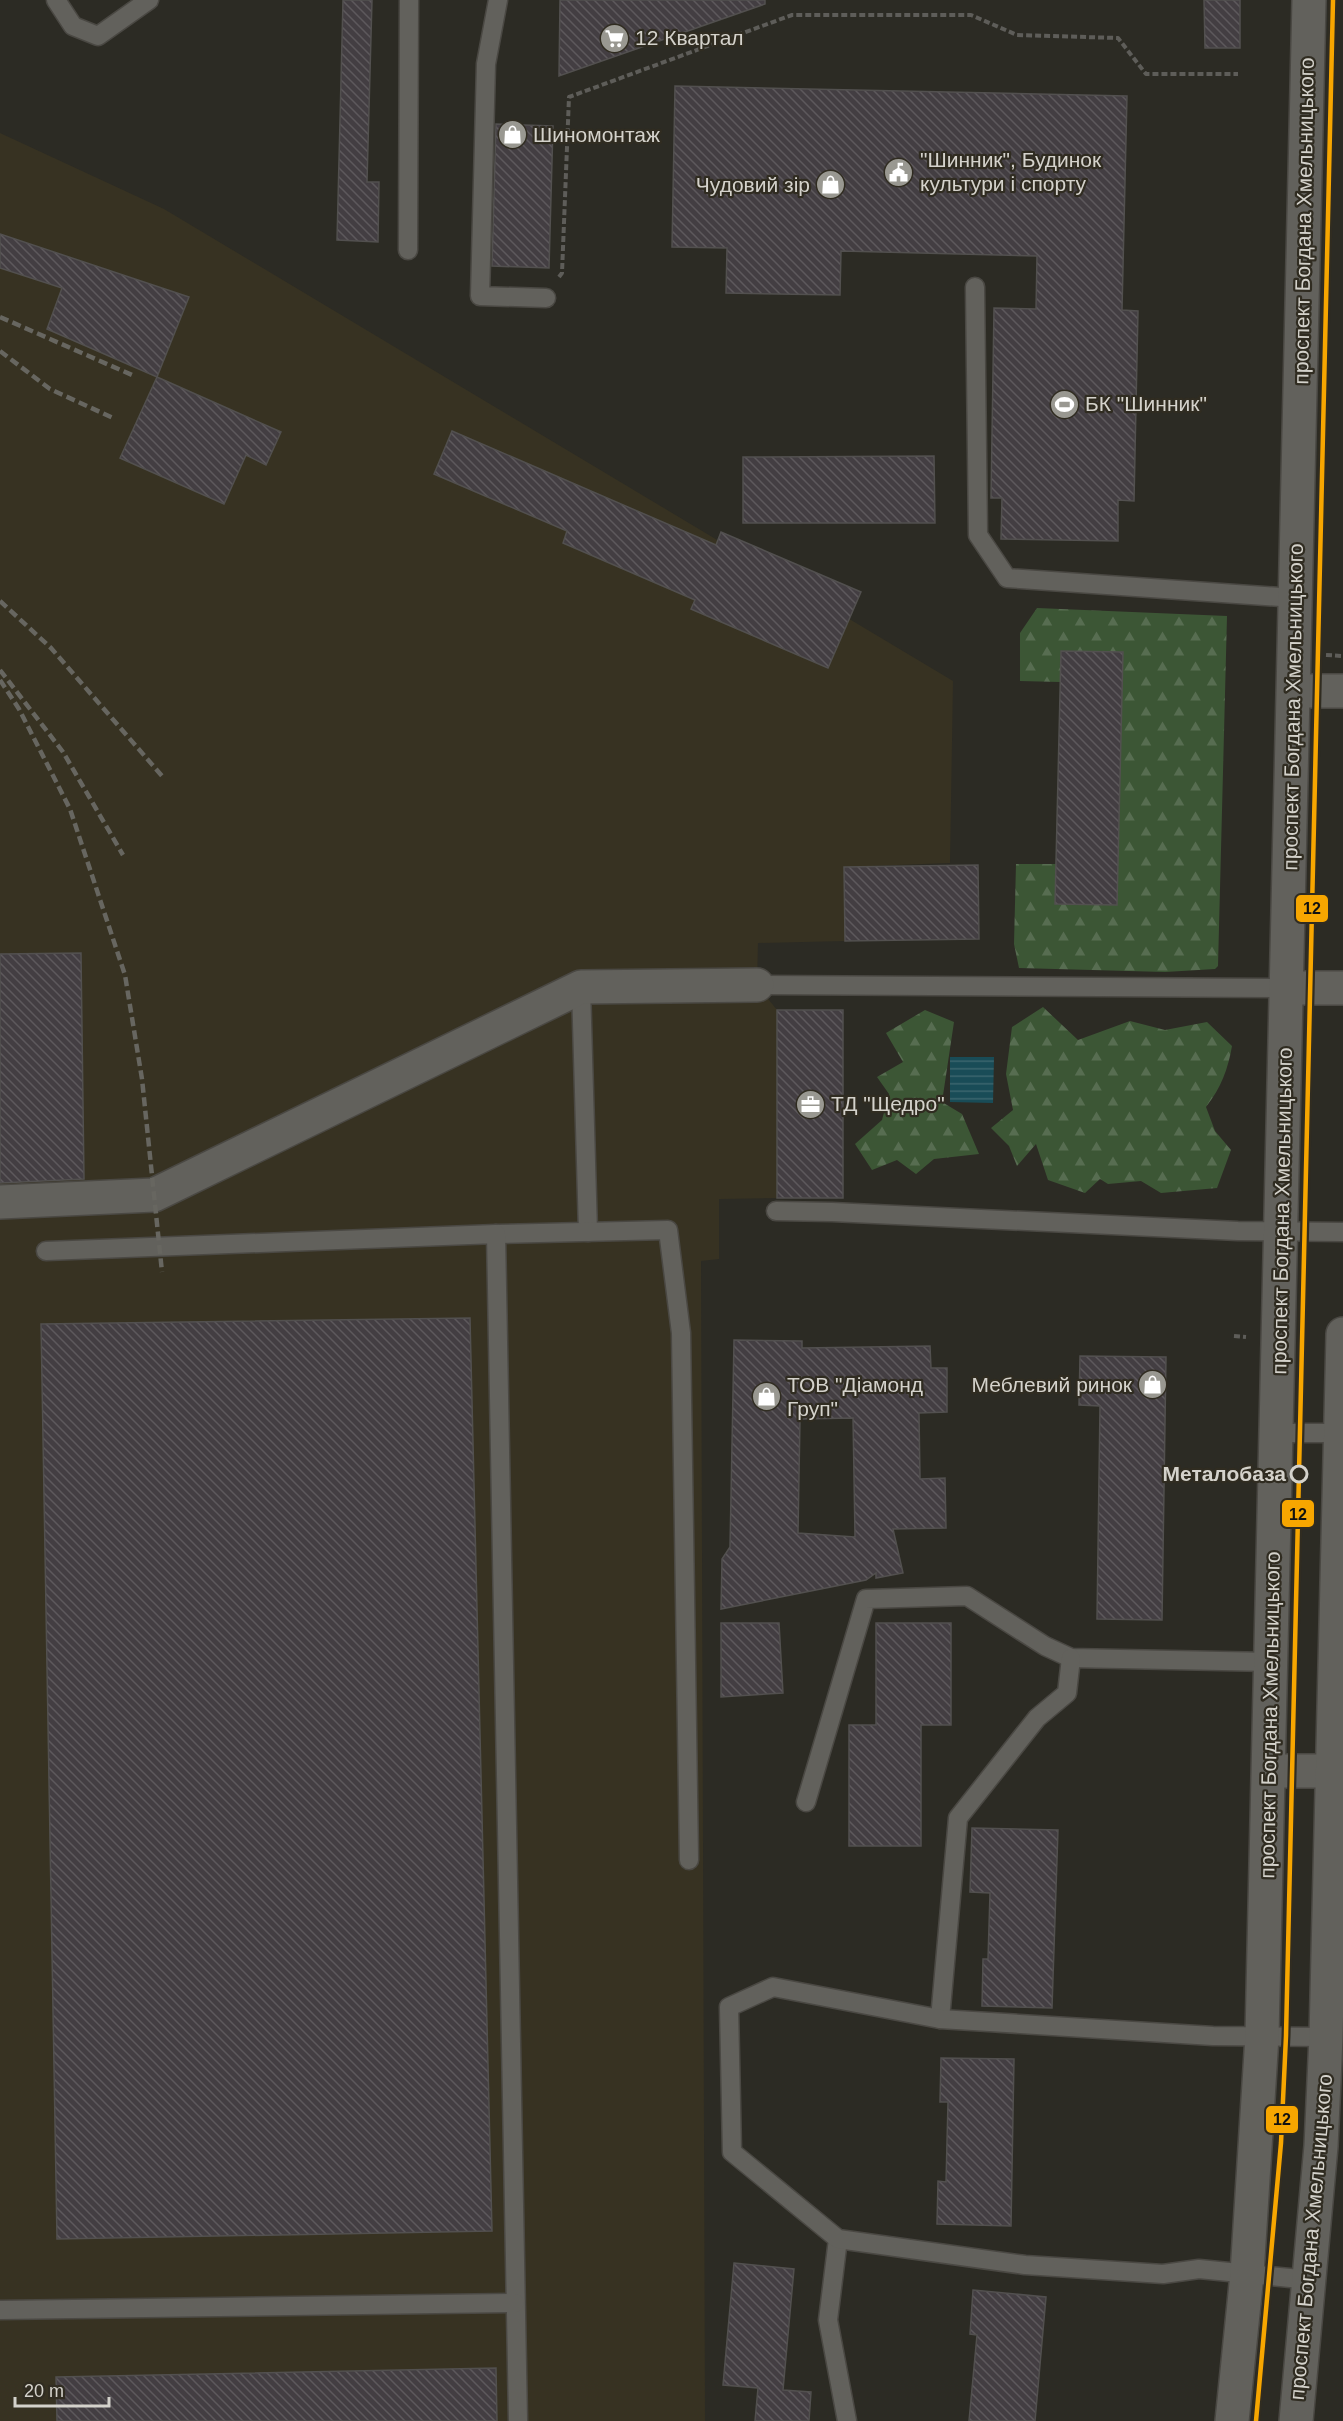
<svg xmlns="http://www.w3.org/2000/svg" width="1343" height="2421" viewBox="0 0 1343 2421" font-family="Helvetica,sans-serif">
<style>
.industrial{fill:#373222}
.forest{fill:url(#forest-firs)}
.water{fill:url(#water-rules)}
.building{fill:url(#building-back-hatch);stroke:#52504f;stroke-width:1.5;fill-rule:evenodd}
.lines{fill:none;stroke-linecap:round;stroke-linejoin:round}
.lane-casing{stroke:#4a4843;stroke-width:21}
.street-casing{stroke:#4a4843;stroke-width:36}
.secondary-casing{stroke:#4a4843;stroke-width:36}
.path{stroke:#5e5d59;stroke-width:4;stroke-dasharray:6 3;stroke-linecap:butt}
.lane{stroke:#62615c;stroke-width:18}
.street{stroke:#62615c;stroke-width:33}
.secondary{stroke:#62615c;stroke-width:33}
.rail{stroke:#676660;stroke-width:4.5;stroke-dasharray:9 4.5;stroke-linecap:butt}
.tram-1-casing{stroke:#302c21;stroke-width:9}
.tram-1{stroke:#f7a600;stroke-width:4.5}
.stop-dot{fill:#302c21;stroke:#d4d2cb;stroke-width:3}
.labels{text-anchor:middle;stroke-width:4.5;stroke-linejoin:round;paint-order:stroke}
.poi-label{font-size:21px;fill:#d4d2cb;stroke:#302c21;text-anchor:start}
.street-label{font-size:21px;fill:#d4d2cb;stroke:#302c21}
.stop-label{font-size:21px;font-weight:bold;fill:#d4d2cb;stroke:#302c21;text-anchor:end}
.line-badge{stroke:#302c21;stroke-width:2}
.pale-badge-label{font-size:16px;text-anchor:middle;font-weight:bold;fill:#111}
</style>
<defs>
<pattern id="forest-firs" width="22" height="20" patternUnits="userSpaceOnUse" patternTransform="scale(1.5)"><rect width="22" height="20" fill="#3c5635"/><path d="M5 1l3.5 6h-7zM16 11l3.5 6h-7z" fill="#576d51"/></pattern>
<pattern id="water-rules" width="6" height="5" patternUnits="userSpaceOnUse" patternTransform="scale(1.5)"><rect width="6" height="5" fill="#194c57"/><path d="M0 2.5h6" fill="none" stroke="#3a656e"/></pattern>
<pattern id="building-back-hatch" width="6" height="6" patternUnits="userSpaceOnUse" patternTransform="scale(1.5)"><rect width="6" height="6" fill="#433e42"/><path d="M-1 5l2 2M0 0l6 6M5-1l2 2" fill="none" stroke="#5d595c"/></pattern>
</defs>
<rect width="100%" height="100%" fill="#2c2b24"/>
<!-- industrial -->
<path class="industrial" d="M0 133 164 209 953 681 950 863 844 867 845 941 758 943 757 985 777 1010V1198L719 1199V1259L701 1261 705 2421H0Z"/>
<!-- forest -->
<g class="forest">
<path d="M1037 608 1227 616 1218 966 1215 969 1165 972 1019 968 1014 944 1016 864H1056L1122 652 1061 651 1060 682 1020 681V633Z"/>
<path d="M1043 1007 1078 1040 1130 1021 1165 1030 1207 1022 1232 1046C1228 1069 1221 1088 1206 1107L1215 1131 1231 1150 1217 1188 1161 1193 1141 1181 1108 1184 1100 1179 1085 1193 1048 1180 1036 1144 1017 1166 1009 1146 991 1128 1013 1110 1006 1074 1012 1027Z"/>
<path d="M925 1010 954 1022 942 1102 962 1114 979 1154 934 1159 916 1174 897 1160 872 1170 855 1144 882 1120 889 1094 877 1077 903 1062 886 1033Z"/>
</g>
<!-- water -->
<path class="water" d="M950 1057H994L993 1103 950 1102Z"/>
<!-- building -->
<g class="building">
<path d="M343 0H372L367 182H379L378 242 337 240Z"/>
<path d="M560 0H765V4L559 76Z"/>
<path d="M1204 0H1240V48H1205Z"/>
<path d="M675 86 1127 96 1122 310 1138 311 1134 501 1118 500V541L1001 539 1002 498H991L994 308 1036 309 1037 256 841 251 840 295 726 293 727 248 672 247Z"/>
<path d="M496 124 553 126 549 268 492 266Z"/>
<path d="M0 234 189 297 157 377 47 329 62 288 0 268Z"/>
<path d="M157 377 281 432 266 465 246 455 224 504 120 458Z"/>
<path d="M452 431 716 545 721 532 861 592 828 668 691 609 695 600 563 543 567 531 434 474Z"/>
<path d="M934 456 935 523H743V457Z"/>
<path d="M1061 651 1123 652 1117 905 1055 904Z"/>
<path d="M978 865 979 939 845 941 844 867Z"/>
<path d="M81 953 84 1179 0 1183V954Z"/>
<rect x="777" y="1010" width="66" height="188"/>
<path d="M470 1318 492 2231 57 2239 41 1324Z"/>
<path d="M734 1340 802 1341V1348L930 1346 931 1368H947V1412L919 1413 920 1479 945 1478 946 1528 893 1529 903 1573 876 1578V1573L866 1580 721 1609 722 1559 730 1547ZM853 1418 855 1537 798 1533 800 1419Z"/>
<path d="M1080 1356 1166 1357 1162 1620 1097 1619 1100 1406 1079 1405Z"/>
<path d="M721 1623H779L783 1693 721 1697Z"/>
<path d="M876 1623H951V1725H921V1846H849V1725H876Z"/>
<path d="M972 1828 1058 1830 1052 2008 982 2006 983 1959H988L990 1893 970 1892Z"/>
<path d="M941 2058 1014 2059 1011 2226 937 2224 938 2181 946 2182 948 2102H940Z"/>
<path d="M734 2263 794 2269 783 2390 811 2392 809 2421H755L758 2388 723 2385Z"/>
<path d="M973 2290 1046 2297 1035 2421H969L977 2335 970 2334Z"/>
<path d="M496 2368 497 2421H57L56 2377Z"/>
</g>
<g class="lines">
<defs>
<g id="lane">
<path d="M56 0 73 26 98 36 149 0"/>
<path d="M498 0 486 64 480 296 546 298"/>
<path d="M408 250 409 0"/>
<path d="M975 287 978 535 1007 578 1295 598"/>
<path d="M757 985 1287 988"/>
<path d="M581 987 588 1232"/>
<path d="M776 1211 832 1212 1238 1231 1343 1232"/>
<path d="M496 1234 668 1230 681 1333 689 1860"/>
<path d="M46 1251 496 1234 518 2421"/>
<path d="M1276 1433H1343"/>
<path d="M806 1802 866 1599 967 1596 1045 1646 1071 1658 1271 1662"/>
<path d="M940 2019 958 1818 1037 1718 1067 1693 1071 1658"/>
<path d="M838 2239 828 2320 847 2421"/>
<path d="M1310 2280 1199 2269 1163 2274 1025 2265 838 2239 732 2152 729 2007 773 1987 940 2019 1213 2036 1326 2037"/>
<path d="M0 2310 515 2303"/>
</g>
<g id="street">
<path d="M1294 691H1343"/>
<path d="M1287 988H1343"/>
<path d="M0 1202 154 1195 581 987 757 985"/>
<path d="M1269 1771H1333"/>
</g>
<g id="secondary">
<path d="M1232 2421 1247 2274 1262 2036 1309 0"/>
<path d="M1296 2421 1321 2146 1326 2037 1343 1334"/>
</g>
</defs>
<!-- lane casing -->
<use href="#lane" class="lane-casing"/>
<!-- street casing -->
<use href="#street" class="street-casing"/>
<!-- secondary casing -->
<use href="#secondary" class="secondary-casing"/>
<!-- path -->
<g class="path">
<path d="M559 277 562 273 569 97 792 15H971L1017 35 1118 38 1146 74H1238"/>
<path d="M1326 655 1343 656"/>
<path d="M1234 1336 1246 1337"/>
</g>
<!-- lane -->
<use href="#lane" class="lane"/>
<!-- street -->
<use href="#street" class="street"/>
<!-- secondary -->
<use href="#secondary" class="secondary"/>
<!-- rail -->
<g class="rail">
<path d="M0 317 132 375"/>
<path d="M0 351 50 389 113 418"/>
<path d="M0 601 51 648 162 776"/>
<path d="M0 670 63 752 123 855"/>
<path d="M0 680 19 709 70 809 125 975 142 1079 162 1272"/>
</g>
<defs>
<path id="tram-1" d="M1256 2421 1281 2143 1286 2036 1333 0"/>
</defs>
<!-- tram-1 casing -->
<use href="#tram-1" class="tram-1-casing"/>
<!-- tram-1 -->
<use href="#tram-1" class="tram-1"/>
</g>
<!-- icons -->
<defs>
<symbol id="supermarket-disc" viewBox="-11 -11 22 22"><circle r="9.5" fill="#999891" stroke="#302c21"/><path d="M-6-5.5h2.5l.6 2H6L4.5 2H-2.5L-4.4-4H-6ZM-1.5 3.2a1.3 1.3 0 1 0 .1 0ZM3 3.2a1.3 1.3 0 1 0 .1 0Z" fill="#fff"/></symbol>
<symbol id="shop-disc" viewBox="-11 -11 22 22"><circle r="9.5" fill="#999891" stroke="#302c21"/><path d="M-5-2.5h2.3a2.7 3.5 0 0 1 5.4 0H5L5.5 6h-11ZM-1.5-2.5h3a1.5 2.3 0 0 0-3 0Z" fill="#fff"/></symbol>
<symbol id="civic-disc" viewBox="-11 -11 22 22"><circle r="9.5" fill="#999891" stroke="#302c21"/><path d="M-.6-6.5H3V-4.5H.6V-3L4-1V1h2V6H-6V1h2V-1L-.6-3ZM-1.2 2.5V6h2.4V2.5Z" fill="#fff"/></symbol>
<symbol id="stadium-disc" viewBox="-11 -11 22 22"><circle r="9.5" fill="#999891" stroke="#302c21"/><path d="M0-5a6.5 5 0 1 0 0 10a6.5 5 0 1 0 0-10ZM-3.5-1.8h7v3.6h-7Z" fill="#fff"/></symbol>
<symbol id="office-disc" viewBox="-11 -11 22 22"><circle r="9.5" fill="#999891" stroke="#302c21"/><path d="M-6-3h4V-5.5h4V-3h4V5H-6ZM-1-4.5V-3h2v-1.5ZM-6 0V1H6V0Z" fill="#fff"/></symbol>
</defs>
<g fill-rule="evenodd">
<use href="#supermarket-disc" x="598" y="22" width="33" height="33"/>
<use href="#shop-disc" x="496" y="118" width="33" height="33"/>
<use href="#civic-disc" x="882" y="156" width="33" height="33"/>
<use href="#shop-disc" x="814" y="168" width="33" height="33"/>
<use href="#stadium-disc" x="1048" y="388" width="33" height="33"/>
<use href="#office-disc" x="794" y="1088" width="33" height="33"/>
<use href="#shop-disc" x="1136" y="1368" width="33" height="33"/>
<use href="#shop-disc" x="750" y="1380" width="33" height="33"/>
</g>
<!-- markers -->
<circle class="stop-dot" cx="1299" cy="1474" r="8"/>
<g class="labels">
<!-- poi labels -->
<g class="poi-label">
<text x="635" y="45">12 Квартал</text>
<text x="533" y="142">Шиномонтаж</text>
<text x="920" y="167">"Шинник", Будинок<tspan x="920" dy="24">культури і спорту</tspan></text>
<text x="810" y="192" text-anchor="end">Чудовий зір</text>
<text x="1085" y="411">БК "Шинник"</text>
<text x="831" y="1111">ТД "Щедро"</text>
<text x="787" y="1392">ТОВ "Діамонд<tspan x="787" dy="24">Груп"</tspan></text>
<text x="1132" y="1392" text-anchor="end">Меблевий ринок</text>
</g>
<!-- street labels -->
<g class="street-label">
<text transform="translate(1304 221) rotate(-89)" y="7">проспект Богдана Хмельницького</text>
<text transform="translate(1293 707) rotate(-89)" y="7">проспект Богдана Хмельницького</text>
<text transform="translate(1282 1211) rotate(-89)" y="7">проспект Богдана Хмельницького</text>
<text transform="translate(1270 1715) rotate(-89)" y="7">проспект Богдана Хмельницького</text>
<text transform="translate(1311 2237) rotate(-85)" y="7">проспект Богдана Хмельницького</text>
</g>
<!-- stop labels -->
<g class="stop-label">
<text x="1286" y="1481">Металобаза</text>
</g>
</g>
<g class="line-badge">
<rect x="1295" y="894" width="34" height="29" rx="6" fill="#f7a600"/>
<rect x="1281" y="1499" width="34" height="29" rx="6" fill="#f7a600"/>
<rect x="1265" y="2105" width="34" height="29" rx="6" fill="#f7a600"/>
</g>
<g class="pale-badge-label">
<text x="1312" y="914">12</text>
<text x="1298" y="1520">12</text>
<text x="1282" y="2125">12</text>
</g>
<!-- scale -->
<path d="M15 2397v9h94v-9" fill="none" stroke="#d4d2cb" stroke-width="3"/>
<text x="24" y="2397" font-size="18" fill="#d4d2cb" stroke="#302c21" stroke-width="4.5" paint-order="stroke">20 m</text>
</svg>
